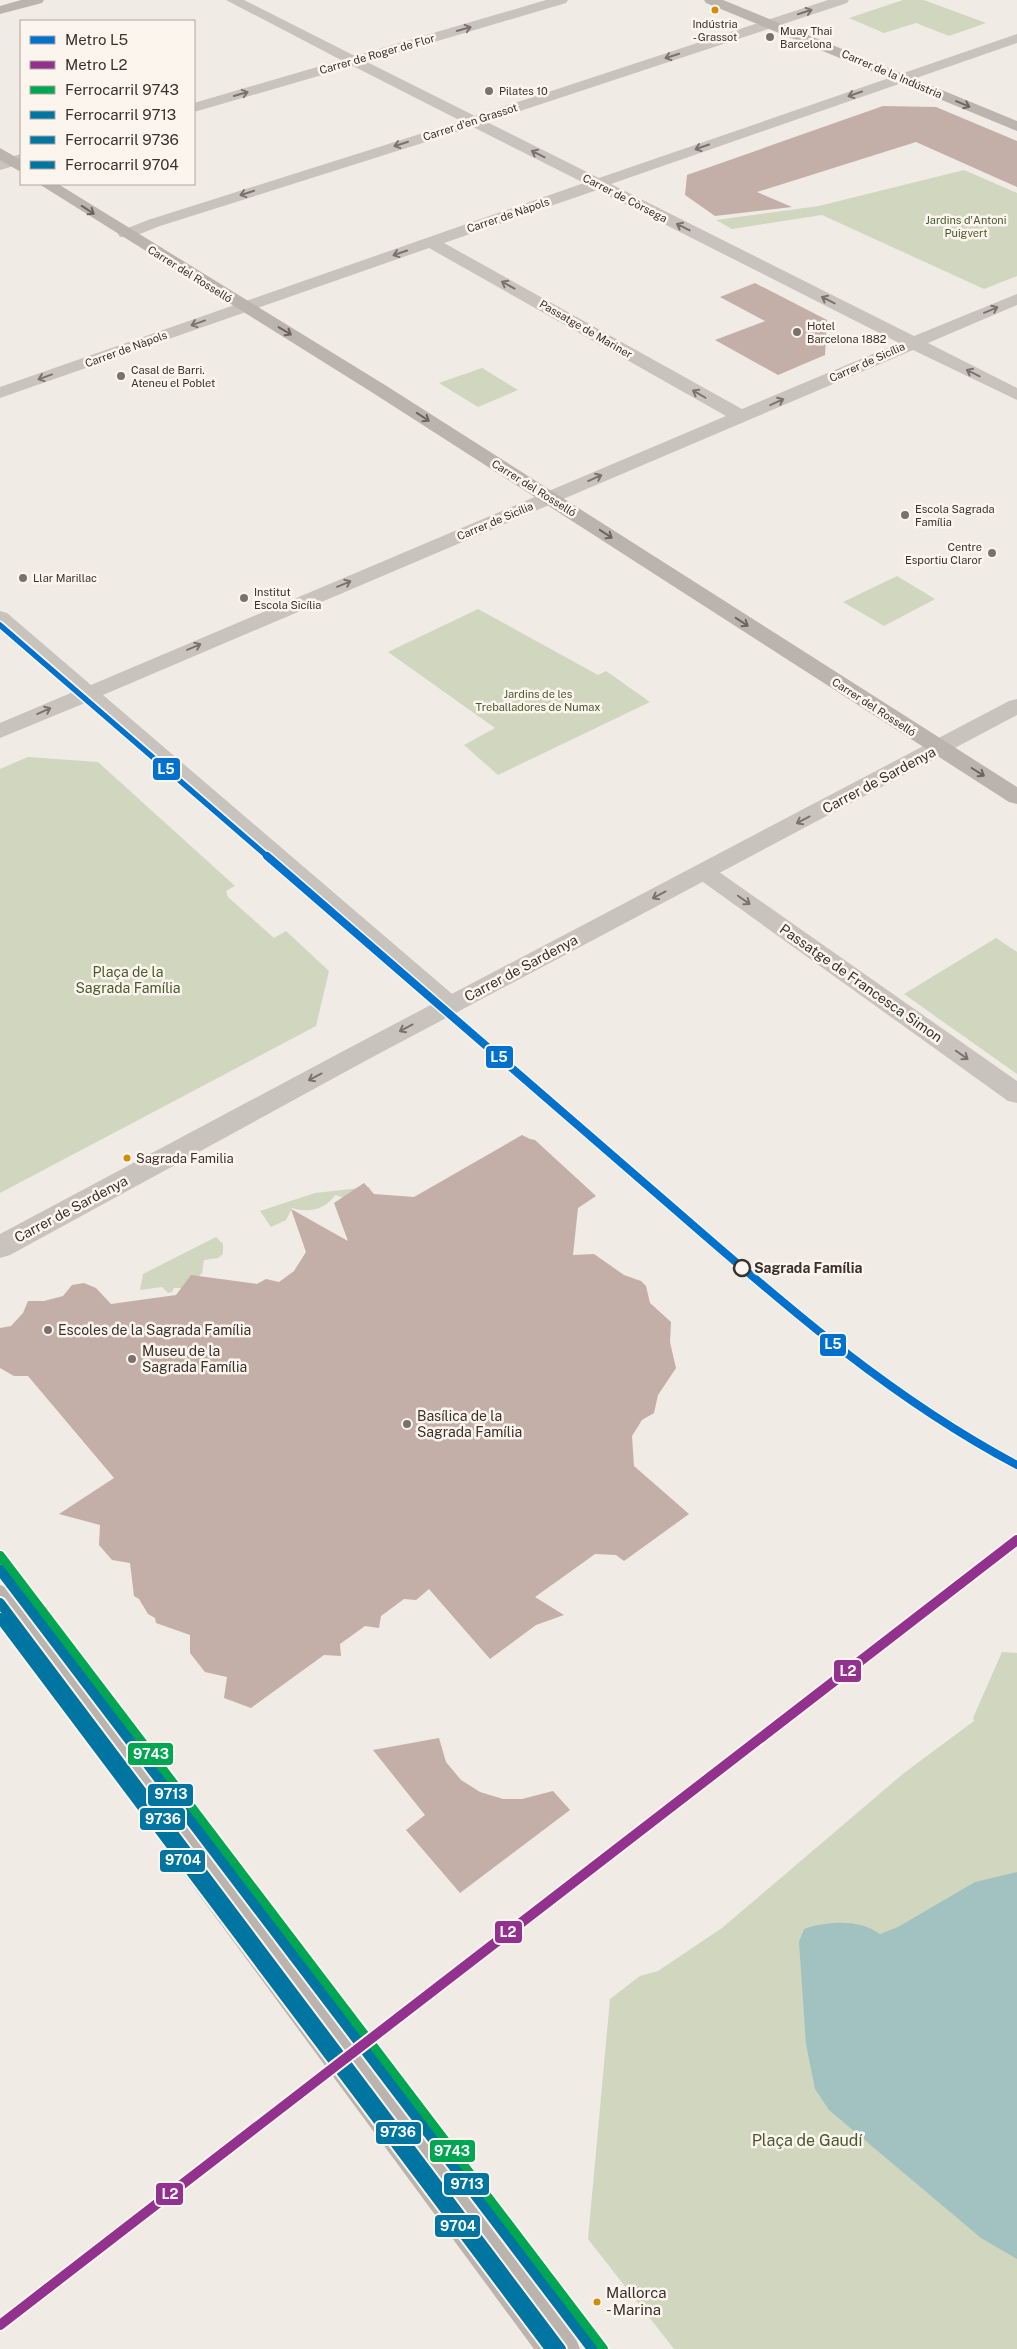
<svg xmlns="http://www.w3.org/2000/svg" width="1017" height="2349" viewBox="0 0 1017 2349" font-family="'Public Sans',sans-serif">
<style>
.green{fill:#d1d6bf}
.water{fill:#a1c2c1}
.building{fill:#c3afa7}
.lines{fill:none;stroke-linecap:round;stroke-linejoin:round}
.minor{fill:#c9c3be;fill-rule:evenodd}
.tertiary{fill:#c9c3be;fill-rule:evenodd}
.secondary{fill:#bab3ae;fill-rule:evenodd}
.rail-1-casing{stroke:#fbf5ee;stroke-width:14}
.rail-2-casing{stroke:#fbf5ee;stroke-width:14}
.rail-3-casing{stroke:#fbf5ee;stroke-width:14}
.rail-4-casing{stroke:#fbf5ee;stroke-width:14}
.rail-1{stroke:#00a651;stroke-width:10}
.rail-2{stroke:#0075a1;stroke-width:10}
.rail-3{stroke:#0075a1;stroke-width:10}
.rail-4{stroke:#0075a1;stroke-width:10}
.metro-1-far1-casing{stroke:#fbf5ee;stroke-width:9}
.metro-1-casing{stroke:#fbf5ee;stroke-width:11}
.metro-2-casing{stroke:#fbf5ee;stroke-width:14}
.metro-1-far1{stroke:#0072ce;stroke-width:5.5}
.metro-1{stroke:#0072ce;stroke-width:8}
.metro-2{stroke:#93328e;stroke-width:10}
.oneway{stroke:#7b726d}
.oneway2{stroke:#6e645f}
.bus-dot{fill:#d18e09;stroke:#fbf5ee;stroke-width:2}
.poi-dot{fill:#7a716c;stroke:#fbf5ee;stroke-width:2}
.stop-dot{fill:#fbf5ee;stroke:#3b302b;stroke-width:2.5}
.labels{text-anchor:middle;stroke-width:5;stroke-linejoin:round;paint-order:stroke}
.far-bus-label{font-size:11px;fill:#3b302b;stroke:#fbf5ee}
.far-poi-label{font-size:11px;fill:#3b302b;stroke:#fbf5ee;text-anchor:start}
.far-street-label{font-size:11px;fill:#3b302b;stroke:#fbf5ee}
.far-park-label{font-size:11px;fill:#4a5a2e;stroke:#fbf5ee}
.bus-label{font-size:13px;fill:#3b302b;stroke:#fbf5ee;text-anchor:start}
.street-label{font-size:14px;fill:#3b302b;stroke:#fbf5ee}
.park-label{font-size:14px;fill:#4a5a2e;stroke:#fbf5ee}
.stop-label{font-size:14px;font-weight:bold;fill:#3b302b;stroke:#fbf5ee;text-anchor:start}
.poi-label{font-size:14px;fill:#3b302b;stroke:#fbf5ee;text-anchor:start}
.near-bus-label{font-size:15px;fill:#3b302b;stroke:#fbf5ee;text-anchor:start}
.near-park-label{font-size:16px;fill:#4a5a2e;stroke:#fbf5ee}
.line-badge{stroke:#fbf5ee;stroke-width:2}
.badge-label{font-size:14px;text-anchor:middle;font-weight:bold;fill:#fff}
</style>
<rect width="100%" height="100%" fill="#f0ebe5"/>
<!-- green -->
<g class="green">
<path d="M903 0H924L986 23 949 36 916 23 884 33 849 18Z"/>
<path d="M964 170 1017 193V276L984 289 822 215 732 229 716 220 819 206Z"/>
<path d="M482 368 518 390 478 407 439 383Z"/>
<path d="M897 576 935 599 884 626 843 602Z"/>
<path d="M478 609 598 675 606 671 650 702 498 775 464 745 495 728 388 652Z"/>
<path d="M28 757 98 762 235 886 226 891 228 897 274 938 286 931 329 971 316 1026 0 1193V769Z"/>
<path d="M996 938 1017 952V1074L904 994Z"/>
<path d="M369 1187 371 1190C361 1200 347 1199 335 1195 325 1210 309 1213 292 1208L286 1220 271 1227 260 1211 315 1193Z"/>
<path d="M216 1237 223 1244V1254L218 1258 204 1260 202 1273 187 1288H174L172 1292 168 1293 162 1287 140 1290 143 1274Z"/>
<path d="M1002 1652 1017 1653V2349H674L588 2239 610 1999 640 1976 658 1971 722 1928 904 1773 974 1721 973 1718Z"/>
</g>
<!-- water -->
<path class="water" d="M1017 1872V2259L981 2238 829 2110 815 2089 806 2044 799 1942 804 1929C828 1921 859 1919 880 1934L898 1927 975 1882Z"/>
<!-- building -->
<g class="building">
<path d="M883 106 936 107 1017 141V187L916 142 757 192 792 207 715 216 685 195 687 175Z"/>
<path d="M755 283 827 320 825 355 778 375 715 340 765 321 720 297Z"/>
<path d="M522 1135 530 1139 535 1140 596 1196 578 1208 573 1255 594 1254 624 1275 641 1281 646 1286 650 1303 671 1322 670 1342 676 1368 658 1395 654 1413 642 1420 632 1436 634 1466 689 1514 624 1561 616 1555 595 1554 535 1597 564 1615 536 1625 490 1659 429 1589 416 1600 404 1599 381 1616 379 1628 365 1626 340 1644 341 1656 324 1655 251 1708 224 1698 227 1677 205 1672 190 1653V1635L156 1623 155 1618 148 1614 139 1599 134 1596 130 1563 112 1560 99 1545 100 1525 59 1514 114 1478 28 1376H14L0 1368V1328L11 1326 23 1313 28 1301H44L63 1296 72 1285 84 1283 96 1288 111 1304 176 1295 191 1275 257 1284 266 1279 279 1282 294 1271 306 1252 291 1209 348 1241 334 1203 364 1183 374 1194 414 1197Z"/>
<path d="M439 1738 446 1762 461 1780 480 1792 503 1799H522L553 1791 570 1810 460 1893 406 1830 425 1815 373 1750Z"/>
</g>
<g class="lines">
<!-- minor -->
<g class="minor">
<path d="M226 0H244L355 56 546 0H568L566 3 367 62 475 116 828 0H849L847 3 487 122 599 178 1017 34V43L611 184 914 336 1017 294V305L928 343 1017 388V400L913 350 103 695 458 999 462 1005 458 1011 449 1014 440 1011 85 703 0 738V723L73 692 0 628V611L7 613 91 685 726 416 429 248 0 398V387L584 183 473 127 160 226 132 237H120L118 234 120 231 148 220 461 121 353 66 194 112V103L341 60ZM597 190 899 343 742 409 444 243Z"/>
<path d="M21 154V164L0 170V160Z"/>
<path d="M704 864 712 867 1017 1081V1103L1008 1101 696 877 692 872 696 867Z"/>
</g>
<!-- tertiary -->
<path class="tertiary" d="M1017 699V715L367 1060 10 1255 0 1258V1234L349 1048 1009 701Z"/>
<!-- secondary -->
<g class="secondary">
<path d="M21 0H44L42 3 0 14V6Z"/>
<path d="M704 0H723L1017 121V131L706 3Z"/>
<path d="M0 148 21 160V172L0 160Z"/>
<path d="M39 184H58L385 385 1017 787V804L1009 802 373 393Z"/>
<path d="M0 1585 11 1589 574 2334 580 2349H534L0 1625Z"/>
</g>
<defs>
<path id="rail-1" d="M0 1556 603 2349"/>
<path id="rail-2" d="M0 1570 592 2349"/>
<path id="rail-3" d="M0 1603 561 2349"/>
<path id="rail-4" d="M0 1618 550 2349"/>
</defs>
<!-- rail-1 casing -->
<use href="#rail-1" class="rail-1-casing"/>
<!-- rail-2 casing -->
<use href="#rail-2" class="rail-2-casing"/>
<!-- rail-3 casing -->
<use href="#rail-3" class="rail-3-casing"/>
<!-- rail-4 casing -->
<use href="#rail-4" class="rail-4-casing"/>
<!-- rail-1 -->
<use href="#rail-1" class="rail-1"/>
<!-- rail-2 -->
<use href="#rail-2" class="rail-2"/>
<!-- rail-3 -->
<use href="#rail-3" class="rail-3"/>
<!-- rail-4 -->
<use href="#rail-4" class="rail-4"/>
<defs>
<path id="metro-1-far1" d="M0 625 268 857"/>
<path id="metro-1" d="M267 856C394 966 522 1077 649 1187 766 1288 879 1392 1017 1465"/>
<path id="metro-2" d="M0 2325 1017 1540"/>
</defs>
<!-- metro-1-far1 casing -->
<use href="#metro-1-far1" class="metro-1-far1-casing"/>
<!-- metro-1 casing -->
<use href="#metro-1" class="metro-1-casing"/>
<!-- metro-2 casing -->
<use href="#metro-2" class="metro-2-casing"/>
<!-- metro-1-far1 -->
<use href="#metro-1-far1" class="metro-1-far1"/>
<!-- metro-1 -->
<use href="#metro-1" class="metro-1"/>
<!-- metro-2 -->
<use href="#metro-2" class="metro-2"/>
</g>
<!-- one-way arrows -->
<defs><path id="oneway-shaft" d="M-6 0H5M1.5-3L5.5 0L1.5 3" fill="none" stroke-width="1.6" stroke-linecap="round" stroke-linejoin="round" transform="scale(1.25)"/></defs>
<g class="oneway">
<use href="#oneway-shaft" transform="translate(805 12) rotate(-18)"/>
<use href="#oneway-shaft" transform="translate(464 29) rotate(-16)"/>
<use href="#oneway-shaft" transform="translate(672 56) rotate(162)"/>
<use href="#oneway-shaft" transform="translate(241 94) rotate(-16)"/>
<use href="#oneway-shaft" transform="translate(855 94) rotate(161)"/>
<use href="#oneway-shaft" transform="translate(401 144) rotate(162)"/>
<use href="#oneway-shaft" transform="translate(702 147) rotate(161)"/>
<use href="#oneway-shaft" transform="translate(538 154) rotate(-153)"/>
<use href="#oneway-shaft" transform="translate(247 193) rotate(162)"/>
<use href="#oneway-shaft" transform="translate(683 227) rotate(-153)"/>
<use href="#oneway-shaft" transform="translate(400 253) rotate(161)"/>
<use href="#oneway-shaft" transform="translate(508 285) rotate(-151)"/>
<use href="#oneway-shaft" transform="translate(828 300) rotate(-153)"/>
<use href="#oneway-shaft" transform="translate(991 310) rotate(-23)"/>
<use href="#oneway-shaft" transform="translate(198 323) rotate(160)"/>
<use href="#oneway-shaft" transform="translate(973 373) rotate(-153)"/>
<use href="#oneway-shaft" transform="translate(45 377) rotate(160)"/>
<use href="#oneway-shaft" transform="translate(699 394) rotate(-150)"/>
<use href="#oneway-shaft" transform="translate(777 402) rotate(-24)"/>
<use href="#oneway-shaft" transform="translate(595 478) rotate(-24)"/>
<use href="#oneway-shaft" transform="translate(344 584) rotate(-23)"/>
<use href="#oneway-shaft" transform="translate(194 647) rotate(-23)"/>
<use href="#oneway-shaft" transform="translate(44 711) rotate(-24)"/>
<use href="#oneway-shaft" transform="translate(803 820) rotate(152)"/>
<use href="#oneway-shaft" transform="translate(659 895) rotate(152)"/>
<use href="#oneway-shaft" transform="translate(744 900) rotate(35)"/>
<use href="#oneway-shaft" transform="translate(406 1028) rotate(152)"/>
<use href="#oneway-shaft" transform="translate(962 1055) rotate(35)"/>
<use href="#oneway-shaft" transform="translate(315 1077) rotate(152)"/>
</g>
<g class="oneway2">
<use href="#oneway-shaft" transform="translate(963 104) rotate(23)"/>
<use href="#oneway-shaft" transform="translate(88 210) rotate(33)"/>
<use href="#oneway-shaft" transform="translate(285 331) rotate(31)"/>
<use href="#oneway-shaft" transform="translate(423 417) rotate(33)"/>
<use href="#oneway-shaft" transform="translate(606 534) rotate(33)"/>
<use href="#oneway-shaft" transform="translate(742 622) rotate(33)"/>
<use href="#oneway-shaft" transform="translate(978 772) rotate(32)"/>
</g>
<!-- markers -->
<g class="bus-dot">
<circle cx="715" cy="10" r="4.5"/>
<circle cx="127" cy="1158" r="4.5"/>
<circle cx="597" cy="2302" r="4.5"/>
</g>
<g class="poi-dot">
<circle cx="770" cy="37" r="5"/>
<circle cx="489" cy="91" r="5"/>
<circle cx="797" cy="332" r="5"/>
<circle cx="121" cy="376" r="5"/>
<circle cx="905" cy="515" r="5"/>
<circle cx="992" cy="553" r="5"/>
<circle cx="23" cy="578" r="5"/>
<circle cx="244" cy="598" r="5"/>
<circle cx="48" cy="1330" r="5"/>
<circle cx="132" cy="1359" r="5"/>
<circle cx="407" cy="1424" r="5"/>
</g>
<circle class="stop-dot" cx="742" cy="1268" r="8"/>
<g class="labels">
<!-- far-bus labels -->
<g class="far-bus-label">
<text x="715" y="28">Indústria<tspan x="715" dy="13">- Grassot</tspan></text>
</g>
<!-- far-poi labels -->
<g class="far-poi-label">
<text x="780" y="35">Muay Thai<tspan x="780" dy="13">Barcelona</tspan></text>
<text x="499" y="95">Pilates 10</text>
<text x="807" y="330">Hotel<tspan x="807" dy="13">Barcelona 1882</tspan></text>
<text x="131" y="374">Casal de Barri.<tspan x="131" dy="13">Ateneu el Poblet</tspan></text>
<text x="915" y="513">Escola Sagrada<tspan x="915" dy="13">Família</tspan></text>
<text x="982" y="551" text-anchor="end">Centre<tspan x="982" dy="13">Esportiu Claror</tspan></text>
<text x="33" y="582">Llar Marillac</text>
<text x="254" y="596">Institut<tspan x="254" dy="13">Escola Sicília</tspan></text>
</g>
<!-- far-street labels -->
<g class="far-street-label">
<text transform="translate(377 54) rotate(-16)" y="4">Carrer de Roger de Flor</text>
<text transform="translate(892 74) rotate(23)" y="4">Carrer de la Indústria</text>
<text transform="translate(470 122) rotate(-18)" y="4">Carrer d'en Grassot</text>
<text transform="translate(625 198) rotate(27)" y="4">Carrer de Còrsega</text>
<text transform="translate(508 215) rotate(-19)" y="4">Carrer de Nàpols</text>
<text transform="translate(190 274) rotate(32)" y="4">Carrer del Rosselló</text>
<text transform="translate(586 329) rotate(30)" y="4">Passatge de Mariner</text>
<text transform="translate(126 349) rotate(-20)" y="4">Carrer de Nàpols</text>
<text transform="translate(867 362) rotate(-24)" y="4">Carrer de Sicília</text>
<text transform="translate(534 488) rotate(32)" y="4">Carrer del Rosselló</text>
<text transform="translate(495 521) rotate(-23)" y="4">Carrer de Sicília</text>
<text transform="translate(874 707) rotate(33)" y="4">Carrer del Rosselló</text>
</g>
<!-- far-park labels -->
<g class="far-park-label">
<text x="966" y="224">Jardins d'Antoni<tspan x="966" dy="13">Puigvert</tspan></text>
<text x="538" y="698">Jardins de les<tspan x="538" dy="13">Treballadores de Numax</tspan></text>
</g>
<!-- bus labels -->
<g class="bus-label">
<text x="136" y="1163">Sagrada Familia</text>
</g>
<!-- street labels -->
<g class="street-label">
<text transform="translate(879 780) rotate(-28)" y="5">Carrer de Sardenya</text>
<text transform="translate(521 968) rotate(-28)" y="5">Carrer de Sardenya</text>
<text transform="translate(861 983) rotate(35)" y="5">Passatge de Francesca Simon</text>
<text transform="translate(71 1209) rotate(-28)" y="5">Carrer de Sardenya</text>
</g>
<!-- park labels -->
<g class="park-label">
<text x="128" y="977">Plaça de la<tspan x="128" dy="16">Sagrada Família</tspan></text>
</g>
<!-- stop labels -->
<g class="stop-label">
<text x="754" y="1273">Sagrada Família</text>
</g>
<!-- poi labels -->
<g class="poi-label">
<text x="58" y="1335">Escoles de la Sagrada Família</text>
<text x="142" y="1356">Museu de la<tspan x="142" dy="16">Sagrada Família</tspan></text>
<text x="417" y="1421">Basílica de la<tspan x="417" dy="16">Sagrada Família</tspan></text>
</g>
<!-- near-bus labels -->
<g class="near-bus-label">
<text x="606" y="2298">Mallorca<tspan x="606" dy="17">- Marina</tspan></text>
</g>
<!-- near-park labels -->
<g class="near-park-label">
<text x="807" y="2146">Plaça de Gaudí</text>
</g>
</g>
<g class="line-badge">
<rect x="152" y="757" width="29" height="24" rx="5" fill="#0072ce"/>
<rect x="485" y="1045" width="29" height="24" rx="5" fill="#0072ce"/>
<rect x="819" y="1333" width="28" height="24" rx="5" fill="#0072ce"/>
<rect x="833" y="1659" width="29" height="24" rx="5" fill="#93328e"/>
<rect x="127" y="1742" width="47" height="24" rx="5" fill="#00a651"/>
<rect x="147" y="1783" width="47" height="24" rx="5" fill="#0075a1"/>
<rect x="139" y="1807" width="47" height="24" rx="5" fill="#0075a1"/>
<rect x="159" y="1849" width="47" height="24" rx="5" fill="#0075a1"/>
<rect x="494" y="1920" width="29" height="24" rx="5" fill="#93328e"/>
<rect x="375" y="2121" width="47" height="24" rx="5" fill="#0075a1"/>
<rect x="429" y="2139" width="47" height="24" rx="5" fill="#00a651"/>
<rect x="443" y="2172" width="47" height="24" rx="5" fill="#0075a1"/>
<rect x="155" y="2182" width="29" height="24" rx="5" fill="#93328e"/>
<rect x="434" y="2214" width="47" height="24" rx="5" fill="#0075a1"/>
</g>
<g class="badge-label">
<text x="166" y="774">L5</text>
<text x="499" y="1062">L5</text>
<text x="833" y="1349">L5</text>
<text x="848" y="1676">L2</text>
<text x="151" y="1759">9743</text>
<text x="171" y="1799">9713</text>
<text x="163" y="1824">9736</text>
<text x="183" y="1865">9704</text>
<text x="508" y="1937">L2</text>
<text x="398" y="2137">9736</text>
<text x="452" y="2156">9743</text>
<text x="467" y="2189">9713</text>
<text x="170" y="2199">L2</text>
<text x="458" y="2231">9704</text>
</g>
<!-- legend -->
<rect x="20" y="20" width="175" height="165" fill="#fbf5ee" stroke="#aea6a0"/>
<rect x="30" y="36" width="25" height="8" fill="#0072ce" stroke="#aea6a0"/>
<text x="65" y="45" font-size="15" fill="#3b302b">Metro L5</text>
<rect x="30" y="61" width="25" height="8" fill="#93328e" stroke="#aea6a0"/>
<text x="65" y="70" font-size="15" fill="#3b302b">Metro L2</text>
<rect x="30" y="86" width="25" height="8" fill="#00a651" stroke="#aea6a0"/>
<text x="65" y="95" font-size="15" fill="#3b302b">Ferrocarril 9743</text>
<rect x="30" y="111" width="25" height="8" fill="#0075a1" stroke="#aea6a0"/>
<text x="65" y="120" font-size="15" fill="#3b302b">Ferrocarril 9713</text>
<rect x="30" y="136" width="25" height="8" fill="#0075a1" stroke="#aea6a0"/>
<text x="65" y="145" font-size="15" fill="#3b302b">Ferrocarril 9736</text>
<rect x="30" y="161" width="25" height="8" fill="#0075a1" stroke="#aea6a0"/>
<text x="65" y="170" font-size="15" fill="#3b302b">Ferrocarril 9704</text>
</svg>
